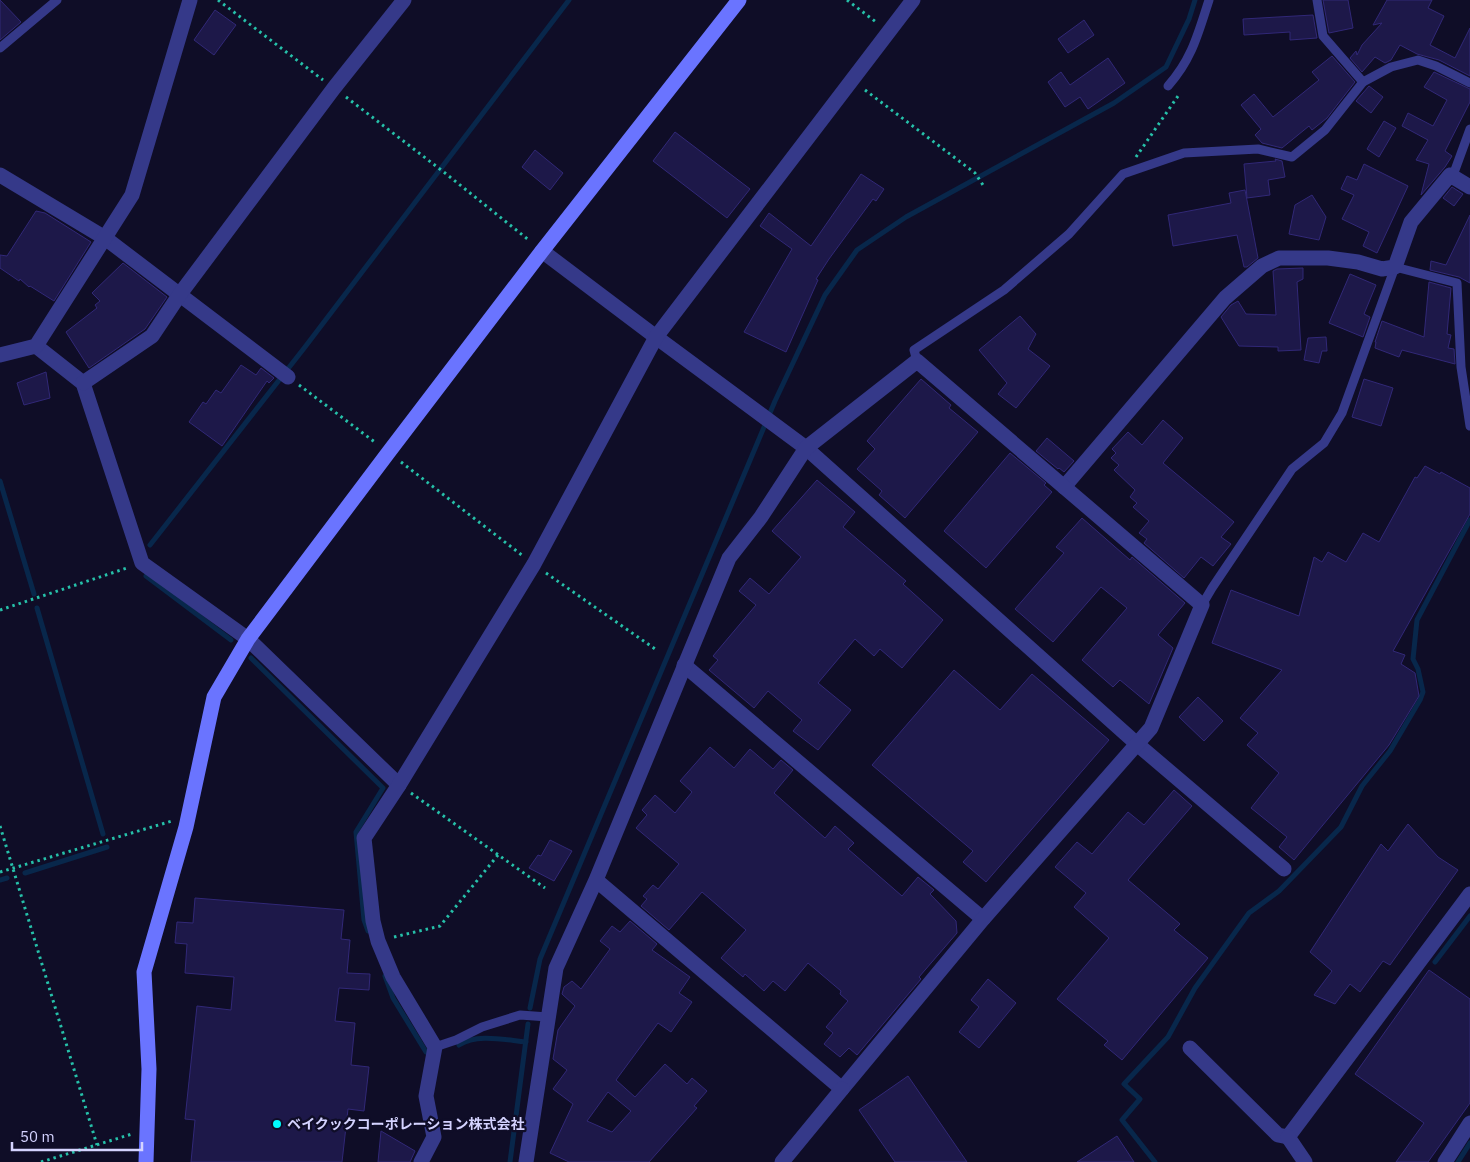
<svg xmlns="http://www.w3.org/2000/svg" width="1470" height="1162" viewBox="0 0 1470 1162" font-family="'IBM Plex Sans','Noto Sans JP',sans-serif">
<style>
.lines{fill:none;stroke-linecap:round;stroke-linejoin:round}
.stream{stroke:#08274b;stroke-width:5}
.building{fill:#1d1849;stroke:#312877;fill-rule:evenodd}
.path{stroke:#26c0a9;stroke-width:3;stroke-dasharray:2.5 4;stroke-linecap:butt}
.lane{stroke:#353989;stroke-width:9}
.street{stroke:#353989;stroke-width:15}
.secondary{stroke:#6a74ff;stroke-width:15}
.poi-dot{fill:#00fcfe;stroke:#0f0d27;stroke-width:2}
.labels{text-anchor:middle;stroke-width:4.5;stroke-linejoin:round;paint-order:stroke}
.poi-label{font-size:14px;font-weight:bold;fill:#d4d3ff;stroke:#0f0d27;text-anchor:start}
</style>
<rect width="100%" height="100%" fill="#0f0d27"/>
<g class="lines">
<!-- stream -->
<g class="stream">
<path d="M0 481 34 594"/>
<path d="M150 545 305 347 569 0"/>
<path d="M146 576 231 640"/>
<path d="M37 608 103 834"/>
<path d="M251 658 383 788 356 832 364 920 368 931"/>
<path d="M25 873 107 847"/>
<path d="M0 880 7 878"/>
<path d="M1435 962 1470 916"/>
<path d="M385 976 393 998 426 1052"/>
<path d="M530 1008 540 959 775 401 825 295 857 250 906 217 1114 103 1166 67 1189 19 1195 0"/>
<path d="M459 1045C477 1033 505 1040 526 1042"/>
<path d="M510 1162 528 1024"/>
<path d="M1155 1162 1122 1120 1140 1099 1124 1084 1168 1037 1195 988 1249 913 1279 891 1341 827 1362 786 1390 751 1420 700 1423 692 1418 669 1413 659 1417 620 1470 520"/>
<path d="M1458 1162 1470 1143"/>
</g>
</g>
<!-- building -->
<g class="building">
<path d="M0 0 21 22 0 40Z"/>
<path d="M1323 0H1348L1353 28 1329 33Z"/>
<path d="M1387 0H1432L1428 8 1444 16 1430 45 1455 58 1470 28V76L1439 60 1417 54 1400 45 1391 60 1385 63 1375 57 1362 72 1350 58 1356 51 1357 55 1362 45 1382 23 1373 25Z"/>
<path d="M215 10 236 25 214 55 194 40Z"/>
<path d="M1313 15 1317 38 1290 40V32L1244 35 1243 19Z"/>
<path d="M1084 20 1094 35 1068 53 1058 39Z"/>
<path d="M1332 56 1355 82 1327 118 1312 130 1309 126 1282 148 1262 143 1255 135 1261 129 1241 105 1254 94 1273 117 1319 80 1312 72Z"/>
<path d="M1108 58 1125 83 1088 109 1080 97 1065 107 1048 82 1061 72 1070 85Z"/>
<path d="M1434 72 1470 89V102L1445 151 1452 156 1445 167 1421 195 1429 164 1416 160 1428 140 1402 126 1408 113 1433 126 1447 100 1424 87Z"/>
<path d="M1369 86 1383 97 1371 113 1356 101Z"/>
<path d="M1384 121 1396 128 1379 157 1367 149Z"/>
<path d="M675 132 750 189 727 218 653 161Z"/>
<path d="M535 150 563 173 550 190 522 167Z"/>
<path d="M1275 159 1282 161 1285 177 1268 180 1270 195 1247 198 1244 164 1276 161Z"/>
<path d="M1364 164 1408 186 1377 253 1363 246 1369 232 1342 219 1354 195 1341 189 1347 176 1357 180Z"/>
<path d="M861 174 884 189 876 201 873 199 829 259 816 279 818 280 786 352 744 332 792 249 760 226 769 213 811 246Z"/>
<path d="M1452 187 1463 194 1454 206 1443 198Z"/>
<path d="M1245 190 1258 258 1247 267H1244L1237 235 1173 246 1168 215 1231 203 1229 193Z"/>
<path d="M1312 195 1326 217 1319 240 1289 234 1295 205Z"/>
<path d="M36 211 45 213 91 242 54 301 30 286 29 287 20 279 19 281 0 268V255L7 256Z"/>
<path d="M1470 215V283L1459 277 1430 270 1431 261 1446 265Z"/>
<path d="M123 263 167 297 145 329 89 368 66 332 97 308 95 305 100 301 92 293Z"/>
<path d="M1303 268V279L1297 282 1301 350 1278 351V347L1239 346 1221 317 1231 305 1238 301 1246 314 1276 315 1273 271 1277 269Z"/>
<path d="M1350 274 1376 285 1364 314 1370 317 1363 337 1329 323Z"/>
<path d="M1429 282 1451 288 1447 334 1451 335 1448 348 1454 349 1455 364 1402 350 1399 357 1375 348 1376 342H1375L1382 321 1424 337Z"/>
<path d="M1020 316 1036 334 1028 349 1050 366 1016 408 998 394 1007 383 979 350Z"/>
<path d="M1326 337 1327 351H1322L1319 363 1304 360 1308 338Z"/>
<path d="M241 365 256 375 261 368 274 378 269 383 267 381 222 446 189 422 203 402 206 404 216 390 221 393Z"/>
<path d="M46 372 50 398 24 405 17 383Z"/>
<path d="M921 379 951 405 949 408 978 432 905 518 879 495 882 491 857 469 875 449 867 441Z"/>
<path d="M1364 379 1393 388 1381 426 1352 417Z"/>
<path d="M1163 420 1183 438 1163 463 1234 522 1221 537 1231 544 1213 566 1201 557 1184 578 1144 543 1147 539 1139 533 1149 521 1133 507 1137 503 1130 497 1135 490 1114 470 1119 465 1111 458 1116 453 1112 449 1128 432 1142 445Z"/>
<path d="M1047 438 1074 461 1064 472 1059 468 1058 469 1036 451Z"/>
<path d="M1010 453 1046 483 1044 485 1052 492 986 568 944 531Z"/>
<path d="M1425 466 1440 474 1441 472 1470 488V514L1393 651 1405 655 1401 664 1415 673 1419 696 1389 745 1294 860 1279 847 1287 837 1251 808 1279 773 1247 745 1258 733 1240 718 1282 670 1212 643 1231 590 1299 616 1314 557 1322 562 1328 552 1346 562 1363 533 1379 542 1415 477 1417 478Z"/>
<path d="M817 480 855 512 843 527 906 581 903 584 943 620 902 668 880 649 874 656 855 639 818 683 851 710 818 750 793 731 802 720 768 691 754 708 709 670 718 660 713 656 756 605 739 591 750 578 769 594 801 557 772 531Z"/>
<path d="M1082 518 1130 560 1132 557 1185 603 1158 635 1173 648 1149 704 1120 680 1113 687 1082 660 1127 608 1101 587 1053 642 1015 609 1064 553 1056 547Z"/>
<path d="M954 670 1000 710 1032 674 1109 740 986 882 963 862 973 851 872 765Z"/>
<path d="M1198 697 1223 721 1204 741 1179 717Z"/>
<path d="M710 747 734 768 750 749 773 769 781 760 793 770 774 793 825 838 835 826 854 843 848 849 902 896 918 877 934 890 930 894 956 921 957 933 919 977 921 979 857 1055 849 1048 840 1057 824 1044 833 1033 826 1027 848 1001 840 994 841 991 808 963 785 991 773 981 764 991 745 974 743 977 721 958 746 930 702 892 669 930 641 906 647 899 643 896 653 885 658 889 679 864 636 828 647 815 642 810 655 795 675 813 692 792 680 781Z"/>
<path d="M1174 790 1192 806 1128 880 1180 924 1174 930 1208 958 1122 1060 1104 1045 1108 1041 1057 999 1109 938 1074 907 1086 893 1055 867 1077 842 1092 854 1128 812 1144 825Z"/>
<path d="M1408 824 1438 857 1458 870 1390 965 1383 961 1360 992 1350 984 1335 1004 1314 995 1332 971 1310 952 1381 844 1388 851Z"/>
<path d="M550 840 572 851 554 881 529 868 538 855 541 856Z"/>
<path d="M195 898 344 910 341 939 350 940 347 973 370 974 369 990 339 988 335 1021 355 1023 351 1065 369 1067 364 1111 348 1109 342 1162H191L195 1120 185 1119 197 1006 231 1010 234 977 185 973 187 944 175 943 177 922 193 923Z"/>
<path d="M630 921 657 944 652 950 690 977 679 993 692 1002 671 1032 658 1023 616 1080 635 1097 665 1064 687 1084 692 1078 707 1091 694 1106 697 1108 649 1162H569L550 1153 573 1104 553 1089 567 1070 553 1059 558 1030 575 1006 562 994 564 987 572 981 581 989 610 949 600 941 612 926 620 932ZM608 1092 631 1111 612 1132 587 1121Z"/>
<path d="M1429 970 1470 999V1103L1428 1162H1396L1424 1123 1355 1074Z"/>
<path d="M988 979 1016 1003 979 1048 959 1032 979 1007 971 1000Z"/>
<path d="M908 1076 967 1162H895L859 1110Z"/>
<path d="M381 1131 415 1151 410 1162H378Z"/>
<path d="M1117 1136 1134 1162H1077Z"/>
</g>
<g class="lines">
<!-- path -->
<g class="path">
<path d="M218 0 323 80"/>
<path d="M847 0 876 22"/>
<path d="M865 90 975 173 983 185"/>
<path d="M346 97 445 173 530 241"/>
<path d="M1136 157 1178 96"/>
<path d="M299 385 376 443"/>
<path d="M401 462 523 556"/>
<path d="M546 573 658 651"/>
<path d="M0 610 127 568"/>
<path d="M411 793 545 888"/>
<path d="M0 826 97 1145"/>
<path d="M0 872 172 821"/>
<path d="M394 937 440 926 498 855"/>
<path d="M41 1162 132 1134"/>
</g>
<!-- lane -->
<g class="lane">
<path d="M1317 0 1323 36 1363 82"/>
<path d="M0 48 57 0"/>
<path d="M1168 86C1192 59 1198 34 1209 0"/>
<path d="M1450 175 1455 170 1470 129"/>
<path d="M917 361 914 350 1004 290 1069 234 1123 174 1184 153 1258 149 1292 157 1325 130 1363 82 1391 67 1418 60 1436 66 1470 83"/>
<path d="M1202 605 1212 588 1292 469 1324 443 1342 413 1395 267 1457 283 1461 367 1470 426"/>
<path d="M435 1047 456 1040 482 1027 520 1015 548 1017"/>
</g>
<!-- street -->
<g class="street">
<path d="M0 175 105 238 288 377"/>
<path d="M542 251 656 337 806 448 1137 744 1284 869"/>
<path d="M36 346 83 383 142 563 248 639 399 785"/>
<path d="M0 355 36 346 132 195 190 0"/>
<path d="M83 383 152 336 180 294 334 88 404 0"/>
<path d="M1064 487 1225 298 1262 266 1279 258H1328L1358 262 1382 269 1395 267 1411 222 1450 175 1470 187"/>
<path d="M684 665 983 919"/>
<path d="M1190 1048 1278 1135 1288 1137 1470 894"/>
<path d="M1288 1137 1305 1162"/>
<path d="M421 1162 434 1137 426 1096 435 1047 393 977 378 941 373 921 364 838 399 785 534 564 656 337 913 0"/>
<path d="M526 1162 556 968 596 880 729 558 761 517 806 448 917 361 1202 605 1151 728 983 919 842 1089 596 880"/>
<path d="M782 1162 842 1089"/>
<path d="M1445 1162 1470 1123"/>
</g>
<!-- secondary -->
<path class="secondary" d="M146 1162 149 1069 144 972 186 827 214 697 248 639 388 453 542 251 739 0"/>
</g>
<!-- markers -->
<circle class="poi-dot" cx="277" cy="1124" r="5"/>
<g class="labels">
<!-- poi labels -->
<g class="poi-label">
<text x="287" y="1129">ベイクックコーポレーション株式会社</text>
</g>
</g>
<!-- scale -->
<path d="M12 1142v8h130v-8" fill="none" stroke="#d4d3ff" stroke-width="2.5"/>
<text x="20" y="1142" font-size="15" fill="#d4d3ff" stroke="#0f0d27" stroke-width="4" paint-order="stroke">50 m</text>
</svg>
